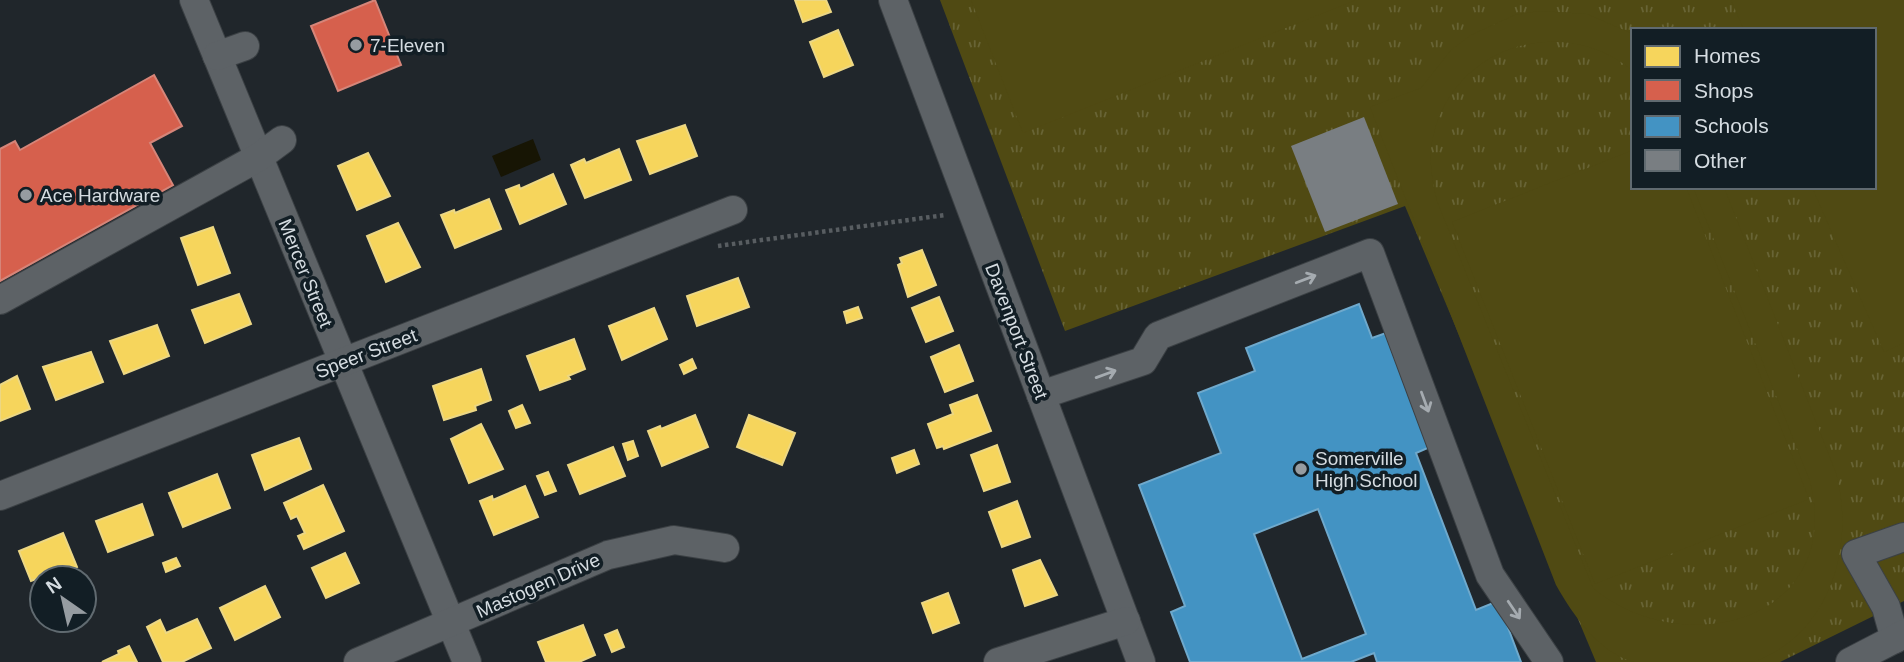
<svg xmlns="http://www.w3.org/2000/svg" width="1904" height="662" viewBox="0 0 1904 662" font-family="Arial,sans-serif">
<style>
.grass{fill:url(#grass-tufts);fill-rule:evenodd}
.pitch{fill:#504a13}
.water{fill:#171504}
.homes{fill:#f6d55c;stroke:#ecd784;stroke-width:2}
.shops{fill:#d6604d;stroke:#d68579;stroke-width:2}
.schools{fill:#4393c3;stroke:#6fa9cc;stroke-width:2;fill-rule:evenodd}
.building{fill:#797e82}
.lines{fill:none;stroke-linecap:round;stroke-linejoin:round}
.minor-casing{stroke:#3b4044;stroke-width:30}
.path{stroke:#585d61;stroke-width:4.5;stroke-dasharray:3.5 3.5;stroke-linecap:butt}
.minor{stroke:#5d6266;stroke-width:28}
.oneway{stroke:#a5abb0}
.poi-dot{fill:#969ca1;stroke:#121e25;stroke-width:2.5}
.labels{text-anchor:middle;stroke-width:7;stroke-linejoin:round;paint-order:stroke}
.poi-label{font-size:19px;fill:#d5dce1;stroke:#121e25;text-anchor:start}
.street-label{font-size:19px;fill:#d5dce1;stroke:#121e25}
</style>
<defs>
<pattern id="grass-tufts" width="24" height="20" patternUnits="userSpaceOnUse" patternTransform="scale(1.75)"><rect width="24" height="20" fill="#504a13"/><path d="M3 7l-1-3M5 7V3M7 7l1-3M15 17l-1-3M17 17v-4M19 17l1-3" fill="none" stroke="#686435"/></pattern>
</defs>
<rect width="100%" height="100%" fill="#20262b"/>
<!-- grass -->
<path class="grass" d="M940 0H1904V601L1780 662H1596L1405 206 1065 331ZM1633 30H1874V187H1633Z"/>
<!-- pitch -->
<g class="pitch">
<path d="M971 0H1356L1023 133Z"/>
<path d="M1731 0H1904V343L1884 352 1812 187H1874V30H1744Z"/>
<path d="M1539 11 1587 14 1631 33 1633 71C1563 12 1453 46 1433 137 1428 159 1432 180 1437 201L1593 588C1682 662 1845 623 1810 481L1693 187H1724L1836 473C1855 544 1832 632 1756 661 1739 662 1711 662 1693 662 1675 662 1652 662 1634 662 1599 653 1573 615 1556 585L1370 107 1421 88 1451 50 1471 35 1515 15Z"/>
<path d="M1633 150V187H1686L1809 499 1595 584 1452 222Z"/>
</g>
<!-- water -->
<path class="water" d="M533 139 541 160 501 177 492 156Z"/>
<!-- homes -->
<g class="homes">
<path d="M795 0H826L831 12 803 22Z"/>
<path d="M838 30 853 65 824 77 810 42Z"/>
<path d="M685 125 697 156 650 174 637 141Z"/>
<path d="M619 149 631 180 585 198 571 165 584 159 586 163Z"/>
<path d="M368 153 390 196 357 210 338 166Z"/>
<path d="M553 174 566 204 520 224 506 190 519 185 520 189Z"/>
<path d="M489 199 501 229 455 248 441 215 454 210 455 213Z"/>
<path d="M398 223 420 267 386 282 367 236Z"/>
<path d="M213 227 230 273 198 285 181 238Z"/>
<path d="M922 250 936 285 908 297 898 265 902 263 900 258Z"/>
<path d="M738 278 749 307 697 326 687 296Z"/>
<path d="M239 294 251 324 205 343 192 310Z"/>
<path d="M939 297 953 331 926 342 912 308Z"/>
<path d="M858 307 862 318 847 323 844 312Z"/>
<path d="M654 308 667 339 622 360 609 326Z"/>
<path d="M157 325 169 356 124 374 110 341Z"/>
<path d="M574 339 585 369 568 376 570 379 540 390 527 356Z"/>
<path d="M959 345 973 381 945 392 931 357Z"/>
<path d="M91 352 103 382 56 400 43 367Z"/>
<path d="M692 359 696 368 684 374 680 365Z"/>
<path d="M481 369 491 400 475 406 476 410 444 420 433 386Z"/>
<path d="M17 376 30 409 0 421V385Z"/>
<path d="M977 395 991 431 944 449 943 446 937 448 928 424 953 414 950 405Z"/>
<path d="M522 405 530 423 516 428 509 411Z"/>
<path d="M695 415 708 447 662 466 648 431 660 426 661 429Z"/>
<path d="M749 415 795 433 782 465 737 447Z"/>
<path d="M481 424 503 469 469 483 451 439Z"/>
<path d="M299 438 311 469 265 490 252 455Z"/>
<path d="M633 441 638 456 628 460 623 444Z"/>
<path d="M997 445 1010 482 984 491 971 455Z"/>
<path d="M613 447 625 476 580 494 568 465Z"/>
<path d="M914 450 919 464 897 473 892 458Z"/>
<path d="M548 472 556 491 545 495 537 476Z"/>
<path d="M217 474 230 508 183 527 169 493Z"/>
<path d="M323 485 344 531 304 549 298 536 305 533 297 516 291 519 284 503Z"/>
<path d="M525 486 538 517 494 535 480 501 492 496 493 500Z"/>
<path d="M1017 501 1030 537 1002 547 989 512Z"/>
<path d="M142 504 153 535 108 552 96 521Z"/>
<path d="M63 533 77 567 51 578 47 575 31 581 19 551Z"/>
<path d="M345 553 359 583 326 598 312 568Z"/>
<path d="M176 558 180 566 166 572 163 563Z"/>
<path d="M1040 560 1057 595 1025 606 1013 570Z"/>
<path d="M265 586 280 617 235 640 220 608Z"/>
<path d="M948 593 959 623 933 633 922 603Z"/>
<path d="M197 619 211 648 182 662H163L147 627 160 620 166 633Z"/>
<path d="M583 625 595 655 579 662H546L538 642Z"/>
<path d="M617 630 624 647 612 652 605 635Z"/>
<path d="M129 646 137 662H102L119 654 118 651Z"/>
</g>
<!-- shops -->
<g class="shops">
<path d="M375 0 401 65 338 91 311 26Z"/>
<path d="M154 75 182 126 150 143 173 185 0 281V149L15 141 20 150Z"/>
</g>
<!-- schools -->
<path class="schools" d="M1359 304 1372 338 1386 333 1430 447 1416 453 1476 610 1498 601 1521 662H1377L1374 653 1351 662H1190L1171 612 1185 606 1139 485 1221 453 1198 393 1255 371 1246 348ZM1318 509 1366 634 1302 659 1254 534Z"/>
<!-- building -->
<path class="building" d="M1364 117 1398 204 1325 232 1291 146Z"/>
<g class="lines">
<defs>
<g id="minor">
<path d="M194 0 467 662"/>
<path d="M893 0 1141 662"/>
<path d="M217 56 245 46"/>
<path d="M0 300 259 157 282 140"/>
<path d="M1041 395 1143 361 1158 336 1370 253 1490 575 1549 662"/>
<path d="M0 496 733 210"/>
<path d="M1895 639 1886 607 1856 554 1904 537"/>
<path d="M358 662 608 555 674 540 725 548"/>
<path d="M998 662 1126 621"/>
<path d="M1850 662 1904 634"/>
</g>
</defs>
<!-- minor casing -->
<use href="#minor" class="minor-casing"/>
<!-- path -->
<path class="path" d="M718 246 945 215"/>
<!-- minor -->
<use href="#minor" class="minor"/>
</g>
<!-- one-way arrows -->
<defs><path id="oneway-shaft" d="M-6 0H5M1.5-3L5.5 0L1.5 3" fill="none" stroke-width="1.6" stroke-linecap="round" stroke-linejoin="round" transform="scale(1.75)"/></defs>
<g class="oneway">
<use href="#oneway-shaft" transform="translate(1306 279) rotate(-21)"/>
<use href="#oneway-shaft" transform="translate(1106 374) rotate(-20)"/>
<use href="#oneway-shaft" transform="translate(1425 402) rotate(70)"/>
<use href="#oneway-shaft" transform="translate(1514 610) rotate(56)"/>
</g>
<!-- markers -->
<g class="poi-dot">
<circle cx="356" cy="45" r="7"/>
<circle cx="26" cy="195" r="7"/>
<circle cx="1301" cy="469" r="7"/>
</g>
<g class="labels">
<!-- poi labels -->
<g class="poi-label">
<text x="370" y="52">7-Eleven</text>
<text x="40" y="202">Ace Hardware</text>
<text x="1315" y="465">Somerville<tspan x="1315" dy="22">High School</tspan></text>
</g>
<!-- street labels -->
<g class="street-label">
<text transform="translate(306 273) rotate(68)" y="7">Mercer Street</text>
<text transform="translate(1017 331) rotate(69)" y="7">Davenport Street</text>
<text transform="translate(366 353) rotate(-21)" y="7">Speer Street</text>
<text transform="translate(538 585) rotate(-24)" y="7">Mastogen Drive</text>
</g>
</g>
<!-- legend -->
<rect x="1631" y="28" width="245" height="161" fill="#121e25" stroke="#606a70" stroke-width="2"/>
<rect x="1645" y="46" width="35" height="21" fill="#f6d55c" stroke="#606a70" stroke-width="2"/>
<text x="1694" y="63" font-size="21" fill="#d5dce1">Homes</text>
<rect x="1645" y="80" width="35" height="21" fill="#d6604d" stroke="#606a70" stroke-width="2"/>
<text x="1694" y="98" font-size="21" fill="#d5dce1">Shops</text>
<rect x="1645" y="116" width="35" height="21" fill="#4393c3" stroke="#606a70" stroke-width="2"/>
<text x="1694" y="133" font-size="21" fill="#d5dce1">Schools</text>
<rect x="1645" y="150" width="35" height="21" fill="#797e82" stroke="#606a70" stroke-width="2"/>
<text x="1694" y="168" font-size="21" fill="#d5dce1">Other</text>
<!-- north arrow -->
<g transform="translate(63 599) rotate(326)"><circle r="33" fill="#121e25" stroke="#606a70" stroke-width="2"/>
<path d="M0-5L12 26L0 18L-12 26Z" fill="#969ca1"/>
<text y="-10" font-size="19" font-weight="bold" text-anchor="middle" fill="#d5dce1">N</text>
</g>
</svg>
